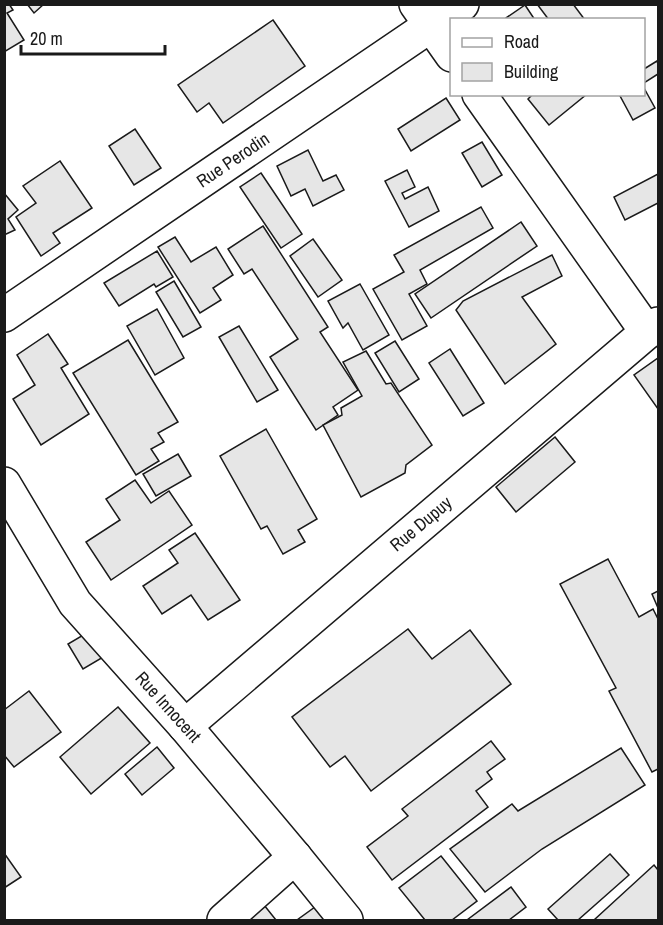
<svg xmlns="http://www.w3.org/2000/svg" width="663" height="925" viewBox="0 0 663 925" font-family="'Archivo Narrow',sans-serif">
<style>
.building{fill:#e6e6e6;stroke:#1a1a1a;stroke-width:1.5}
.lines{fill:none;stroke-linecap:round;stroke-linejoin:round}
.street-casing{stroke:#1a1a1a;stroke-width:36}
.street{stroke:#fff;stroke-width:33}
.labels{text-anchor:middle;stroke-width:4.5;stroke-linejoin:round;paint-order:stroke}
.street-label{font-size:18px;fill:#1a1a1a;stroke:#fff}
</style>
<rect width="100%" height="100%" fill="#fff"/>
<!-- building -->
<g class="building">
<path d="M4 4H9L13 10 7 13 24 40 4 52Z"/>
<path d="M27 4H44L34 13Z"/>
<path d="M537 4H573L585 20H549Z"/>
<path d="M525 5 535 20H506V18Z"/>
<path d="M273 20 305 66 223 123 209 103 197 112 178 85Z"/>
<path d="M657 61 658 64V74L644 83V69Z"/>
<path d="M644 88 655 108 633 120 619 94H644Z"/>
<path d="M533 94H587L549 125 528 99Z"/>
<path d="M446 98 460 120 411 151 398 129Z"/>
<path d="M135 129 161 168 134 185 109 146Z"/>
<path d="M482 142 502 175 482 187 462 153Z"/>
<path d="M308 150 323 181 336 175 344 190 313 206 305 189 291 196 277 166Z"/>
<path d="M60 161 92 208 53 233 60 243 41 256 16 217 36 203 23 186Z"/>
<path d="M407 170 415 187 402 193 405 199 428 187 439 211 409 227 385 181Z"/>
<path d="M261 173 302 234 281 248 240 187Z"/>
<path d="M658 174V203L625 220 614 197Z"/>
<path d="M4 193 18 210 8 219 15 230 4 235Z"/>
<path d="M481 207 493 228 420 270 427 284 409 294 427 326 402 340 373 289 404 272 394 255Z"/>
<path d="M521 222 537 246 431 318 415 294Z"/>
<path d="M263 226 328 327 320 332 358 390 333 407 338 415 316 430 270 357 298 339 252 269 244 274 228 249Z"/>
<path d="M175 237 191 262 216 247 233 275 213 288 221 300 200 313 158 247Z"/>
<path d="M313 239 342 280 318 297 290 256Z"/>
<path d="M157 251 173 277 156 287 154 284 119 306 104 283Z"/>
<path d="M552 255 562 276 522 297 556 344 505 384 456 310 463 301Z"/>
<path d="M174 281 201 327 183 337 156 292Z"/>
<path d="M360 284 389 335 363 350 348 323 343 328 328 301Z"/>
<path d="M157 309 184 358 155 375 127 326Z"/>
<path d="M239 326 278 390 257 402 219 337Z"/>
<path d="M48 334 68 364 61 368 89 414 41 445 13 399 35 385 17 355Z"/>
<path d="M128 340 178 422 158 433 164 442 151 449 159 461 136 475 73 373Z"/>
<path d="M395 341 419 379 399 392 375 353Z"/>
<path d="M450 349 484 403 463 416 429 363Z"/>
<path d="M366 351 386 384 391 383 432 445 406 465 405 473 361 497 323 425 342 415 341 408 362 396 343 362Z"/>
<path d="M658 358V409L634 375Z"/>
<path d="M266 429 317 519 298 530 305 542 283 554 267 526 261 529 220 456Z"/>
<path d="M555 437 575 462 516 512 496 487Z"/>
<path d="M178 454 191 476 156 496 143 474Z"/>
<path d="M135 480 151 503 169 491 192 525 111 580 86 542 120 520 106 499Z"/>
<path d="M195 533 240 600 208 620 191 595 162 614 143 586 178 563 169 550Z"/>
<path d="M608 559 639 617 653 609 658 619V769L652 772 609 691 616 688 560 584Z"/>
<path d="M658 591V608L652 594Z"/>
<path d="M408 629 432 659 470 630 511 684 371 791 345 756 330 767 292 717Z"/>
<path d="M90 631 105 656 83 669 68 644Z"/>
<path d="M29 691 61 732 14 767 4 755V710Z"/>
<path d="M118 707 150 743 91 794 60 757Z"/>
<path d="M491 741 505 759 487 772 492 779 476 791 488 807 392 880 367 847 408 816 402 809Z"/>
<path d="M157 747 174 768 142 795 125 774Z"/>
<path d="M621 748 645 785 542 849 485 892 450 849 512 804 518 811Z"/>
<path d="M4 853 21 877 4 888Z"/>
<path d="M610 854 629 875 578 920H558L548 909Z"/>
<path d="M441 856 477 901 452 920H425L399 888Z"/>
<path d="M654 865 658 870V920H594Z"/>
<path d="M511 887 526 907 509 920H467Z"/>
<path d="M264 905 276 920H244Z"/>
<path d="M315 907 326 920H297Z"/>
</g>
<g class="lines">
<defs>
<g id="street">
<path d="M416 4 452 55"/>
<path d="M479 94 647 332"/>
<path d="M4 315 462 4"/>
<path d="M4 484 75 603 185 726 295 857 346 920"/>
<path d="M185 726 647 332 658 324"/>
<path d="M224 920 295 857"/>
</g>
</defs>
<!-- street casing -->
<use href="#street" class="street-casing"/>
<!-- street -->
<use href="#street" class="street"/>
</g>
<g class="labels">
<!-- street labels -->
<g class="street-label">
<text transform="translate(233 160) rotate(-34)" y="6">Rue Perodin</text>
<text transform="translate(421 524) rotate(-40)" y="6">Rue Dupuy</text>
<text transform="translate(168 707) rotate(48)" y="6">Rue Innocent</text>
</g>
</g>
<!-- border -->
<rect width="663" height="925" fill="none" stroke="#1a1a1a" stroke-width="12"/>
<!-- legend -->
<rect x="450" y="18" width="195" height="78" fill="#ffffff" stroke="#a3a3a3" stroke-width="1.5"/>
<rect x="462" y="38" width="30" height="9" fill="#ffffff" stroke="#a3a3a3" stroke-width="1.5"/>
<text x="504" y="48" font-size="18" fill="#1a1a1a">Road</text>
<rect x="462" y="63" width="30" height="18" fill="#e6e6e6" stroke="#a3a3a3" stroke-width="1.5"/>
<text x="504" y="78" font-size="18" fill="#1a1a1a">Building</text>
<!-- scale -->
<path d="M21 45v9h144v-9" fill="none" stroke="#1a1a1a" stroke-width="3"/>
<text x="30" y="45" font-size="18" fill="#1a1a1a" stroke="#ffffff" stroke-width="4.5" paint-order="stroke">20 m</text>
</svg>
